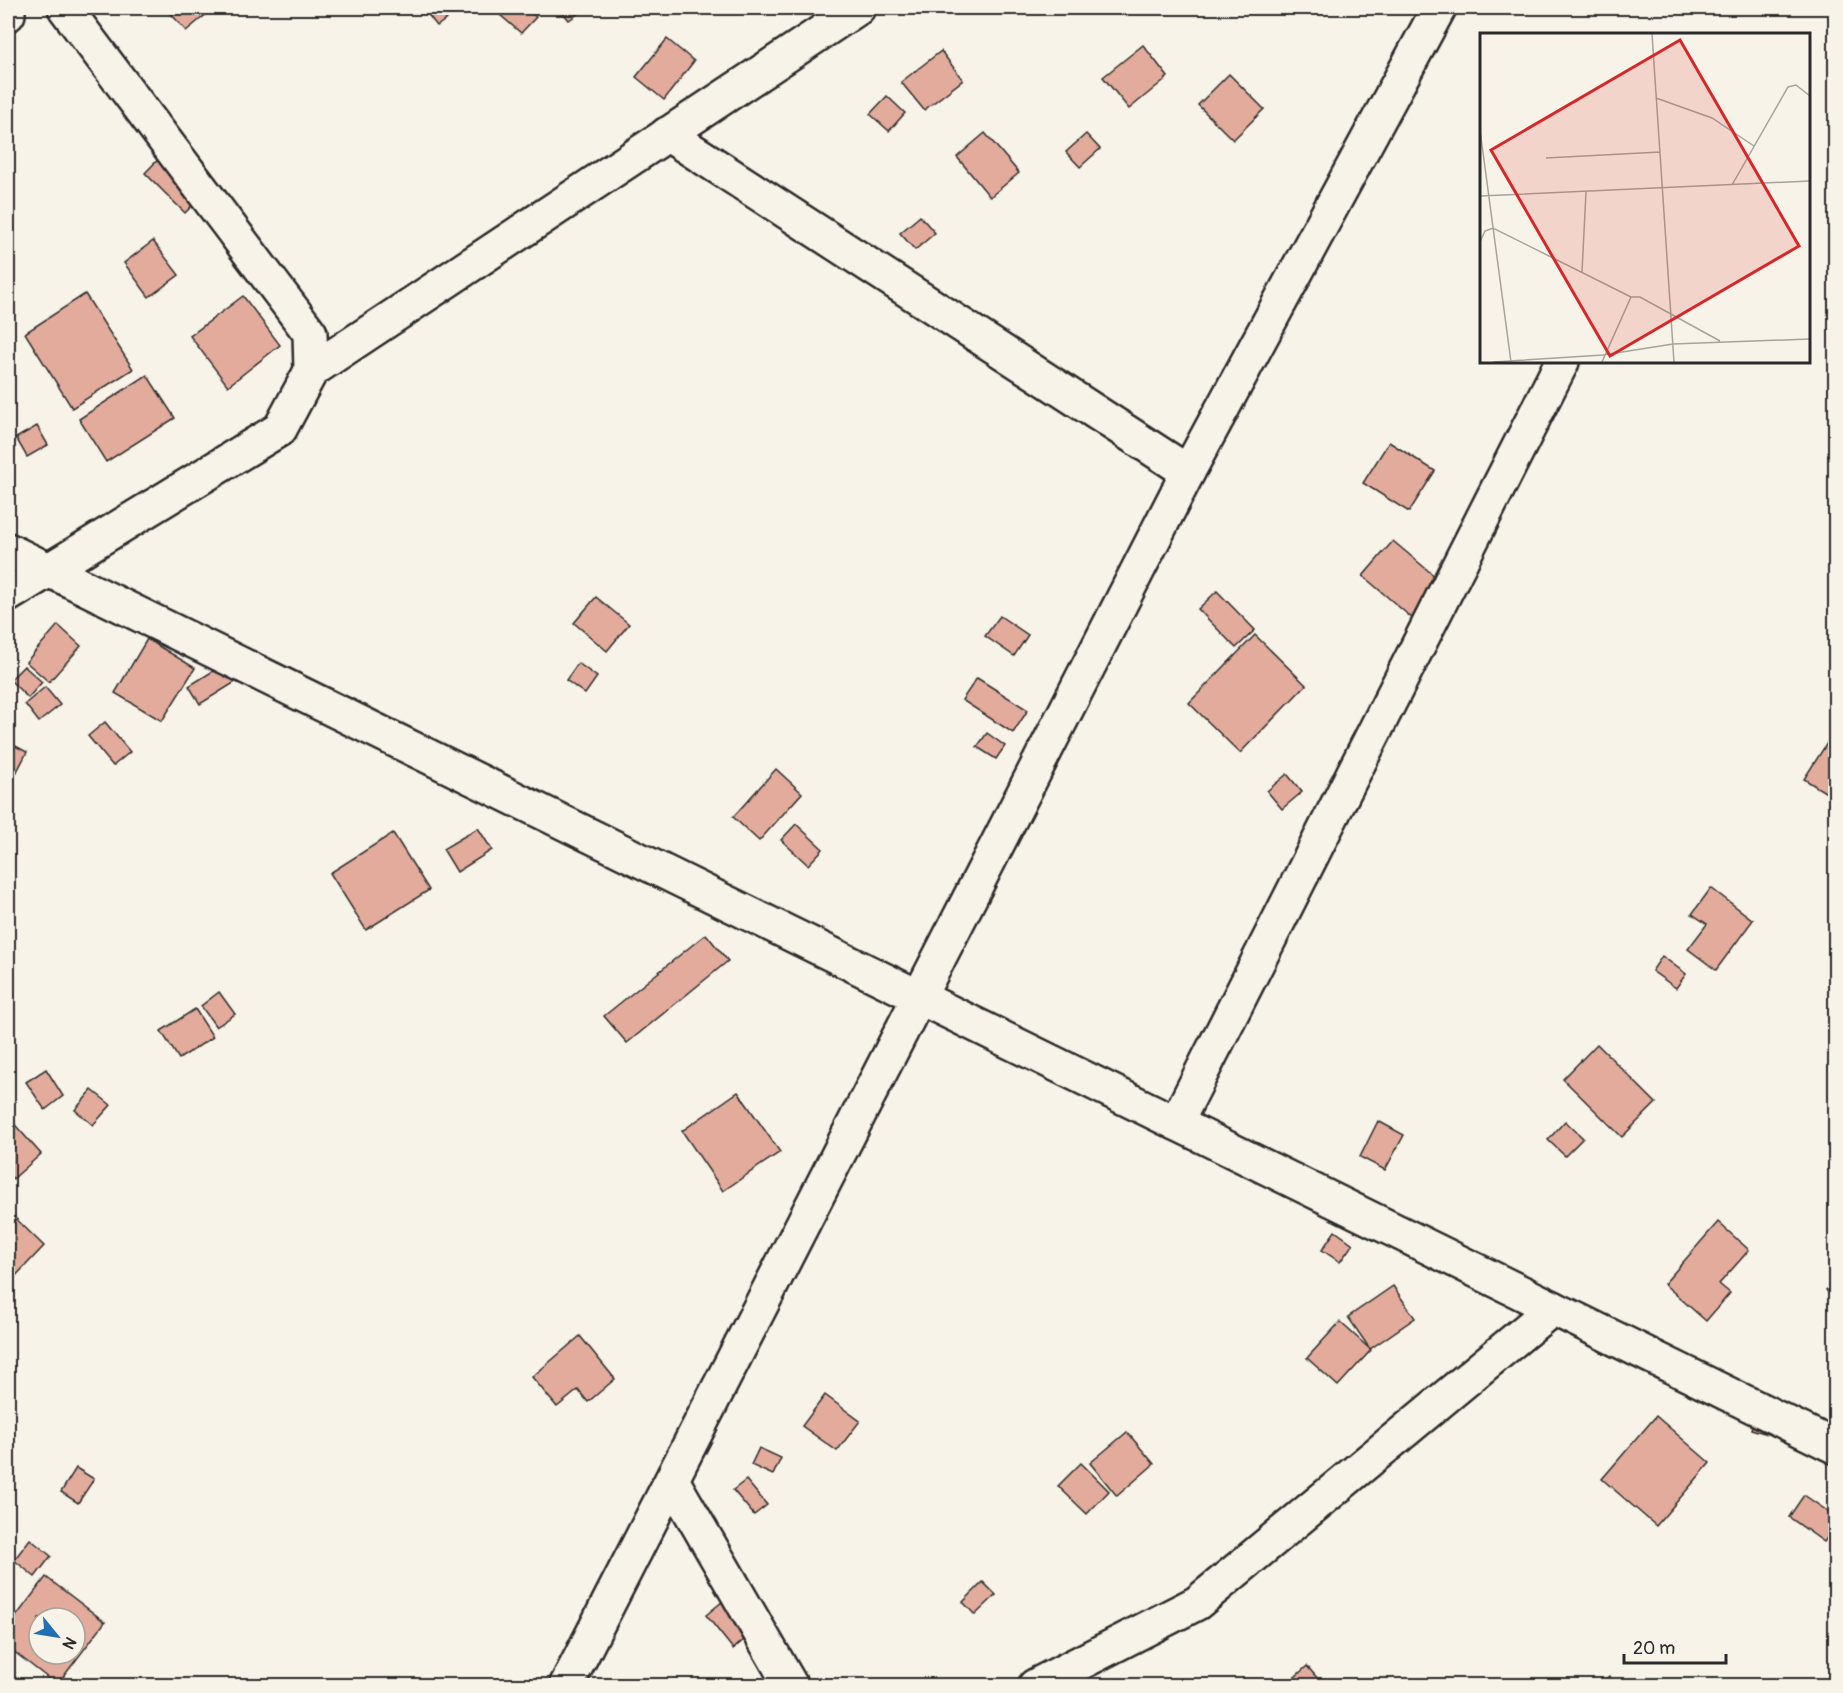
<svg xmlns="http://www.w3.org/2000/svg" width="1843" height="1693" viewBox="0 0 1843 1693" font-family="Pangolin,sans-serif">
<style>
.building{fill:#e3ab9b;stroke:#2b2b2b;stroke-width:1.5;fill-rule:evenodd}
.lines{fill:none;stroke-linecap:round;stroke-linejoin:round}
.minor-casing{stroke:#2b2b2b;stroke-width:38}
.minor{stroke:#f7f3e8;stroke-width:33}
.inset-road{fill:none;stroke:#a5a39c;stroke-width:1.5}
.view{fill:#d62828;fill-opacity:0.15;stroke:#d62828;stroke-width:3}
.inset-edge{fill:none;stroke:#2b2b2b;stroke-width:3}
</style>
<rect width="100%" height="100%" fill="#f7f3e8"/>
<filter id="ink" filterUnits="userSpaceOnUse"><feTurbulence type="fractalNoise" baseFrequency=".0167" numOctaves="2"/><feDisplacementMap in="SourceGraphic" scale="12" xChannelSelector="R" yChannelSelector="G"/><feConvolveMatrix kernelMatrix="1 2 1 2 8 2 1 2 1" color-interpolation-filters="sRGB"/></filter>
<g filter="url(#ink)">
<!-- building -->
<g class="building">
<path d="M166 8H214L186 31Z"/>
<path d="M423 8H450L455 13 437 26Z"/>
<path d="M507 8H525L536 17 521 33 500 15Z"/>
<path d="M559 8H586L569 20Z"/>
<path d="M667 39 694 61 664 100 636 77Z"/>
<path d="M1143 45 1168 77 1129 109 1103 77Z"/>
<path d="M941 51 963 80 924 110 901 82Z"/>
<path d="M1229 74 1264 109 1233 140 1198 105Z"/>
<path d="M887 96 905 113 889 131 870 114Z"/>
<path d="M985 133 1019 173 990 197 957 157Z"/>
<path d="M1086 134 1100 149 1080 167 1066 152Z"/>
<path d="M174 143 214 183 185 213 145 173Z"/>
<path d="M920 216 935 233 915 250 900 233Z"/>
<path d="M153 241 179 275 149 297 124 263Z"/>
<path d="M85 294 133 369 72 408 25 333Z"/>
<path d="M243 296 280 345 228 386 190 336Z"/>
<path d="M147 375 175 418 106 462 79 419Z"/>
<path d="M37 426 48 445 27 457 16 438Z"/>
<path d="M1389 442 1435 471 1409 512 1363 483Z"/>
<path d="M1393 541 1443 583 1413 619 1363 576Z"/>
<path d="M1217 591 1255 630 1236 648 1198 609Z"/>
<path d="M596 597 629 624 607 651 574 623Z"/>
<path d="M1000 616 1028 635 1014 656 985 636Z"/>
<path d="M58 625 81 646 49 682 26 662Z"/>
<path d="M1255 635 1306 685 1240 753 1189 703Z"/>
<path d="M147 639 195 668 162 721 115 693Z"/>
<path d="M226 663 237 681 200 704 189 686Z"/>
<path d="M578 663 597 677 585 694 566 680Z"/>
<path d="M24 666 42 682 28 698 10 680Z"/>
<path d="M977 678 1028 710 1013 733 962 700Z"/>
<path d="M45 687 60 705 39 722 25 704Z"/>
<path d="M105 722 130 752 113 766 88 736Z"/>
<path d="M1836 729V799L1804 779Z"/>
<path d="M987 733 1005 746 996 759 977 747Z"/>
<path d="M8 742 27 752 8 789Z"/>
<path d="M776 769 802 793 759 841 733 817Z"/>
<path d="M1287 774 1302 792 1282 809 1267 791Z"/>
<path d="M796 824 823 849 808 865 781 840Z"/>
<path d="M478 828 492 850 457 872 443 849Z"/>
<path d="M393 833 429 890 366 930 330 873Z"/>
<path d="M1711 888 1753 920 1716 970 1688 949 1707 924 1692 914Z"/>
<path d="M706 934 728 961 627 1043 604 1016Z"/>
<path d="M1662 956 1686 974 1676 988 1652 971Z"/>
<path d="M219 992 235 1014 216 1027 201 1006Z"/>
<path d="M195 1009 213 1037 179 1059 161 1031Z"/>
<path d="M1597 1044 1656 1103 1622 1137 1563 1079Z"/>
<path d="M46 1069 63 1096 45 1110 26 1082Z"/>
<path d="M92 1090 111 1105 93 1125 75 1110Z"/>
<path d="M738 1092 780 1152 723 1191 682 1131Z"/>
<path d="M8 1117 41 1154 13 1179 8 1173Z"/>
<path d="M1378 1121 1404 1135 1385 1170 1360 1157Z"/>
<path d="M1565 1121 1583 1138 1565 1156 1548 1140Z"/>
<path d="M8 1211 44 1246 8 1284Z"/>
<path d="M1718 1222 1749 1250 1719 1284 1730 1293 1706 1321 1664 1284Z"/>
<path d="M1335 1231 1353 1244 1340 1262 1322 1250Z"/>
<path d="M1836 1283V1302L1826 1290Z"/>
<path d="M1393 1286 1415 1318 1370 1349 1348 1317Z"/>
<path d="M1340 1322 1371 1350 1338 1386 1307 1358Z"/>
<path d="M580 1336 615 1379 588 1402 578 1390 557 1407 532 1377Z"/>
<path d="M825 1395 860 1421 837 1451 802 1426Z"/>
<path d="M1757 1409 1780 1416 1774 1436 1751 1429Z"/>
<path d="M1656 1416 1710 1463 1656 1526 1602 1479Z"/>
<path d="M1127 1432 1154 1464 1117 1496 1090 1463Z"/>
<path d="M759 1448 781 1458 773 1475 751 1465Z"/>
<path d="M1081 1463 1109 1491 1087 1514 1058 1486Z"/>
<path d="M76 1468 94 1479 78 1503 61 1492Z"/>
<path d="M746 1480 767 1505 754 1515 733 1490Z"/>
<path d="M1804 1495 1836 1517V1526L1824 1542 1789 1517Z"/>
<path d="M30 1539 51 1556 35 1577 14 1560Z"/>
<path d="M46 1577 105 1622 57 1685 8 1647V1627ZM39 1618H75V1654H39Z"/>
<path d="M983 1582 996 1595 975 1615 963 1602Z"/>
<path d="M734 1592 761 1626 733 1649 706 1615Z"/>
<path d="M1307 1666 1324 1686H1285Z"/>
<path d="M1609 1676 1618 1686H1598Z"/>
</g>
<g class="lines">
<defs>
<g id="minor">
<path d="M8 14V8"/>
<path d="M667 134 1188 472"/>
<path d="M311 371 858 8"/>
<path d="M8 550 1836 1447"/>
<path d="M8 595 280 429 311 371 310 333 65 8"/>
<path d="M1176 1123 1562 362"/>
<path d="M672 1480 791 1686"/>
<path d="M566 1686 1188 472 1439 8"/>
<path d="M1035 1686 1197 1603 1553 1308"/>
</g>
</defs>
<!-- minor casing -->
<use href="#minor" class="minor-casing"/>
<!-- minor -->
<use href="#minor" class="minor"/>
</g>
</g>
<!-- overview -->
<g transform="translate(1480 33)">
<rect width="330" height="330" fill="#f7f3e8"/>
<path class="inset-road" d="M172 1 194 329M176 65 232 85 274 113M0 97 31 329M66 125 180 119M252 152 308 54 316 52 330 63M0 163 330 148M0 209 5 198 13 195 151 264M102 239 106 159M13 329 123 322 193 311 330 306M122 329 151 264H160L240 308"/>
<path class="view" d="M200 7 319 213 130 323 11 117Z"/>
<rect width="330" height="330" class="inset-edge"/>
</g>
<!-- margin -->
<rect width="1843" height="1693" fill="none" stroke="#f7f3e8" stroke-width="30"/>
<rect x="15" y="15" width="1813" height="1663" fill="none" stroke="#2b2b2b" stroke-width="2" filter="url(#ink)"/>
<!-- north arrow -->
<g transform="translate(57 1636) rotate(120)"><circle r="28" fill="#f7f3e8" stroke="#a5a39c" stroke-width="1.5"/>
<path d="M0-4.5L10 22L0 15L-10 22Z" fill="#1f6fb2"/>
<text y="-9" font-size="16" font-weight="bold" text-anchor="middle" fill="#2b2b2b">N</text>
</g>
<!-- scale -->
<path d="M1624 1654v9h102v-9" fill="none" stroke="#2b2b2b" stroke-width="3"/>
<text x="1633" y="1654" font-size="18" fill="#2b2b2b" stroke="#f7f3e8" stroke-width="4.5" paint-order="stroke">20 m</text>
</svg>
